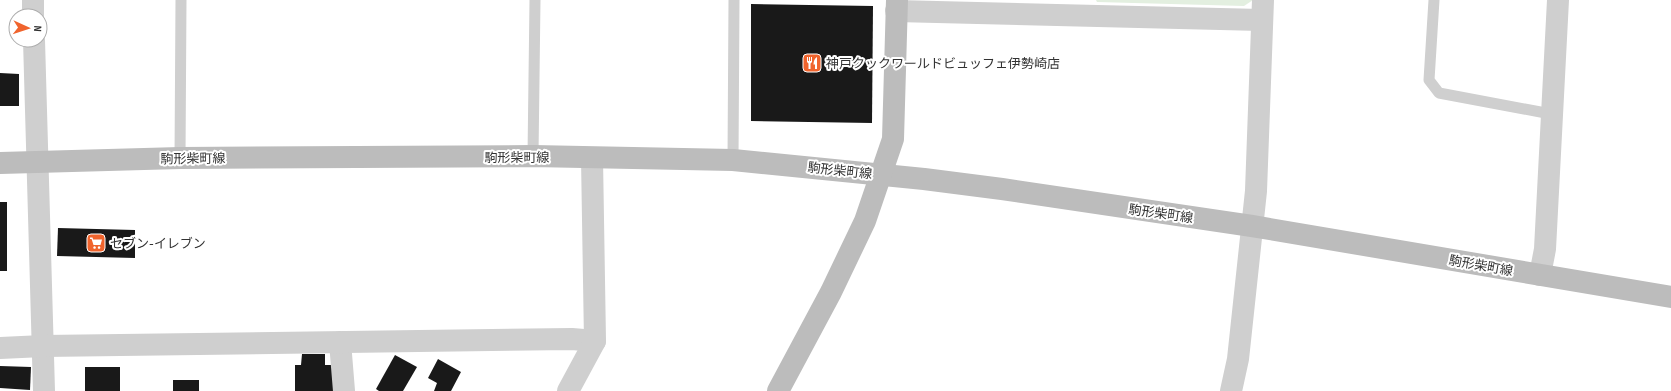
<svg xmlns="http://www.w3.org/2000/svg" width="1671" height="391" viewBox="0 0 1671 391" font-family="'Sofia Sans Condensed','Noto Sans JP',sans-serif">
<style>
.green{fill:#e3efe0}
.building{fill:#191919}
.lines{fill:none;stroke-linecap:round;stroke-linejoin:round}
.lane{stroke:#cfcfcf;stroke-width:11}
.street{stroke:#cfcfcf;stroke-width:22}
.secondary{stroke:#bcbcbc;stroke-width:22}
.labels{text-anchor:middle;stroke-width:4;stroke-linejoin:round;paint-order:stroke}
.poi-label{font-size:13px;fill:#323232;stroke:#fff;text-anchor:start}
.street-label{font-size:13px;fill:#323232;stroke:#fff}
</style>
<rect width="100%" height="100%" fill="#fff"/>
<!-- green -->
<path class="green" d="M1096 0H1253L1244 6 1097 2Z"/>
<!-- building -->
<g class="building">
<path d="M751 4 873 6 872 123 751 121Z"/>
<path d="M0 73 19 74V106H0Z"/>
<rect x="0" y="202" width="7" height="69"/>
<path d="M58 228 135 230V258L57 256Z"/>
<path d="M302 354H325V365H334V391H295V365H301Z"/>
<path d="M395 355 417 367 403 391H379L376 389Z"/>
<path d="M438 359 461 372 451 391H434L437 383 428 378Z"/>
<path d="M0 366 31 367 30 390 0 388Z"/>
<rect x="85" y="367" width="35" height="24"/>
<rect x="173" y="380" width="26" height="11"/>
</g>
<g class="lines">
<!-- lane -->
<g class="lane">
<path d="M1434 0 1429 80 1439 93 1551 114"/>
<path d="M533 156 535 0"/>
<path d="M180 158 181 0"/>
<path d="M733 160 734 0"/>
</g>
<!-- street -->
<g class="street">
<path d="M33 0V16"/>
<path d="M896 11 1261 20"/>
<path d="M34 40 44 391"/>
<path d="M1540 275 1545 249 1558 0"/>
<path d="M340 342 344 391"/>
<path d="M0 348 43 346 572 339 595 341"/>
<path d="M568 391 595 341 592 158"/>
<path d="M1231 391 1238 359 1256 191 1263 0"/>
</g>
<!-- secondary -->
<g class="secondary">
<path d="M0 163 180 158 533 156 733 160 924 179 1002 189 1252 226 1671 297"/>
<path d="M778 391 831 292 865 221 893 139 897 0"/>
</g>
</g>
<!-- icons -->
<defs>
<symbol id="restaurant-square" viewBox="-11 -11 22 22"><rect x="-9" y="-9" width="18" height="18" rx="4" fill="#f0642d" stroke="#fff"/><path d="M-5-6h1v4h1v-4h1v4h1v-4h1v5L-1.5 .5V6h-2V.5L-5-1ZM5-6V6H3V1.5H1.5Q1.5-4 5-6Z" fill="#fff"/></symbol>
<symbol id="supermarket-square" viewBox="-11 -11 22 22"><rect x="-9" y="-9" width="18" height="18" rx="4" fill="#f0642d" stroke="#fff"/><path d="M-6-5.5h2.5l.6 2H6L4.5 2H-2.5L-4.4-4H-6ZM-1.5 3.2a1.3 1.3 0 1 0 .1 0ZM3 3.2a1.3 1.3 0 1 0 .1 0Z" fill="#fff"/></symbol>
</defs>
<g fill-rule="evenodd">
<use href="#restaurant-square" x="801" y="52" width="22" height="22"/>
<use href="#supermarket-square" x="85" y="232" width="22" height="22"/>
</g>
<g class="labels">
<!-- poi labels -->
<g class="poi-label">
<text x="826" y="68">神戸クックワールドビュッフェ伊勢崎店</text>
<text x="110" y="248">セブン-イレブン</text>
</g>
<!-- street labels -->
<g class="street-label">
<text x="517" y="162">駒形柴町線</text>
<text transform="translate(193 158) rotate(-1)" y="5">駒形柴町線</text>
<text transform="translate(840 170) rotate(6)" y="5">駒形柴町線</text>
<text transform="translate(1161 213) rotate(8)" y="5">駒形柴町線</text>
<text transform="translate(1481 265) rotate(10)" y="5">駒形柴町線</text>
</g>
</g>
<!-- north arrow -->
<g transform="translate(28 28) rotate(93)"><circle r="19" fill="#ffffff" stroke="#adadad"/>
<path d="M0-3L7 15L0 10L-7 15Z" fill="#f0642d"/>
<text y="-6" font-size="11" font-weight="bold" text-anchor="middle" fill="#323232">N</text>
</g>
</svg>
